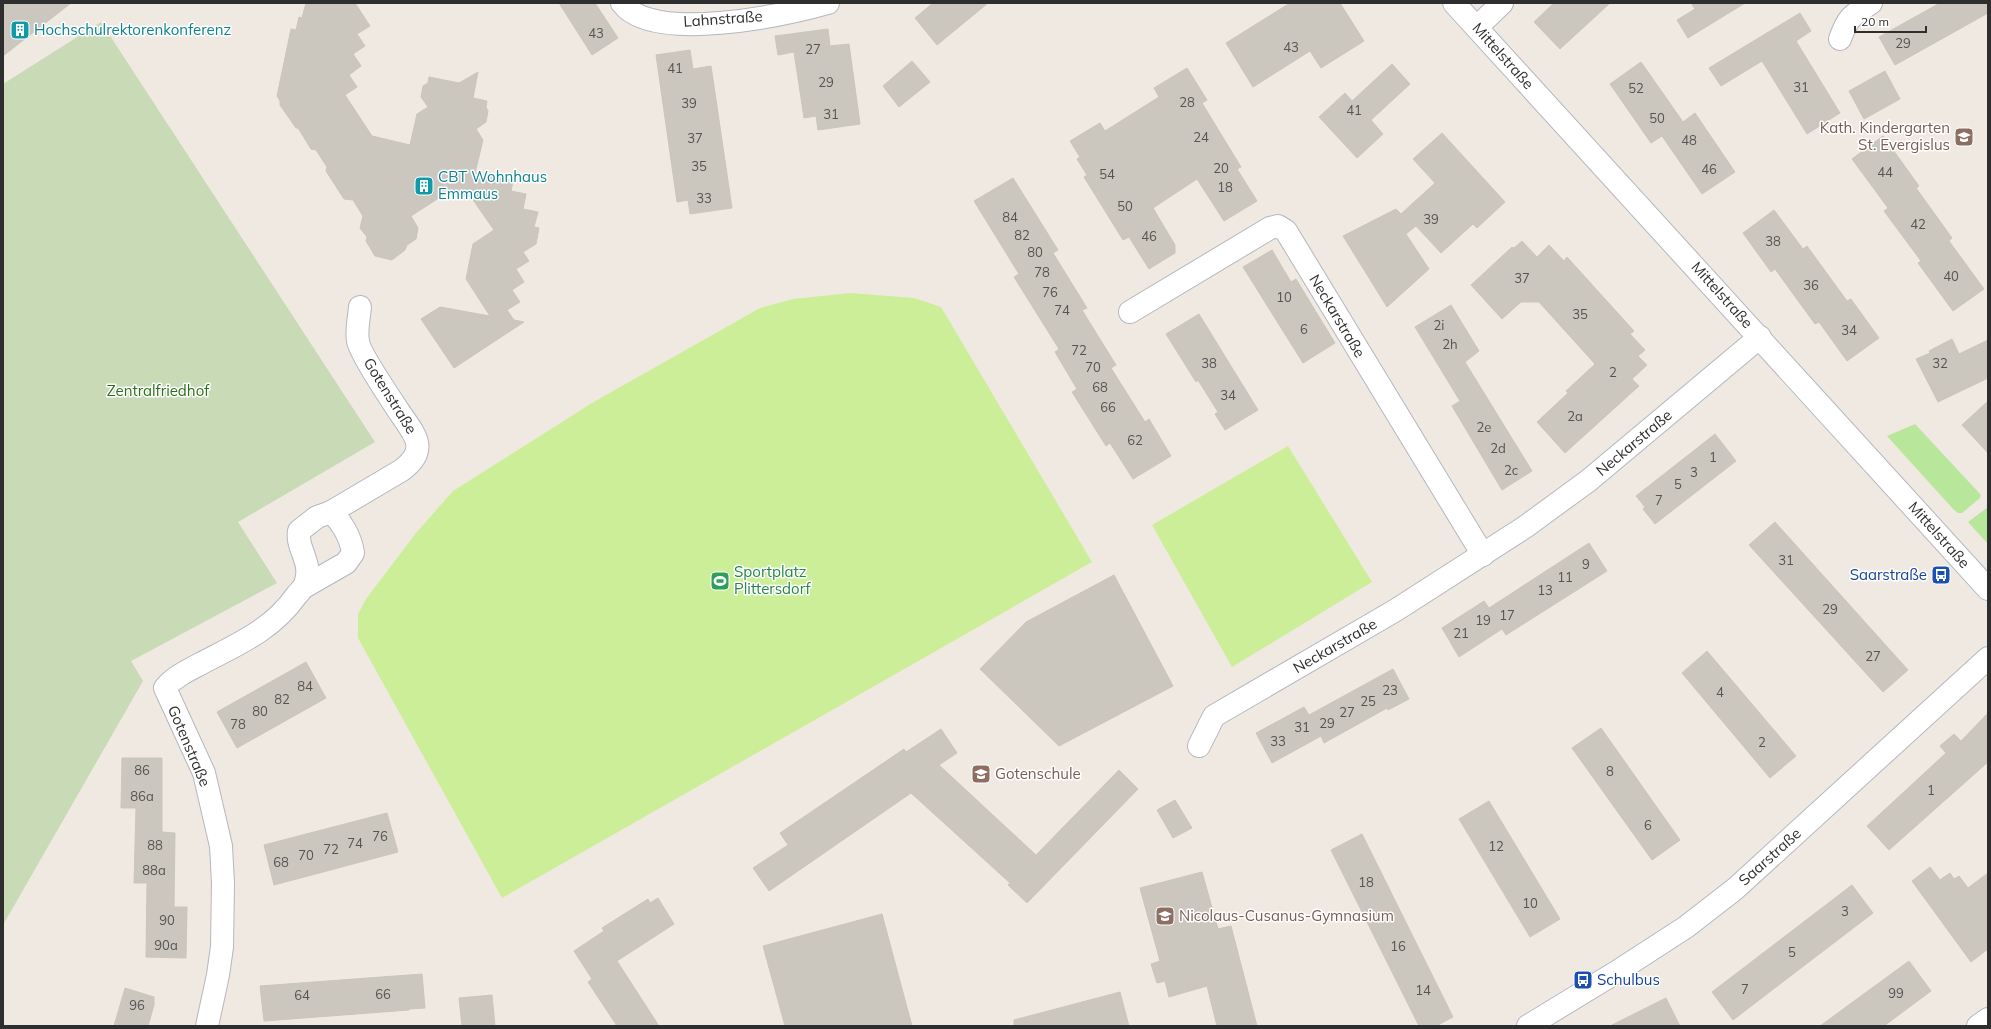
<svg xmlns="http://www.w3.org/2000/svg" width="1991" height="1029" viewBox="0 0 1991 1029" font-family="Mulish,sans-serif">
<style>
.green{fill:#b8e79c}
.cemetery{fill:#c9dab7}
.pitch{fill:#ccee98}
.building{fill:#cbc7bf;stroke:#cbc5ba}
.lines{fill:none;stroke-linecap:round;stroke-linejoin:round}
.street-casing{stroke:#b4b7c1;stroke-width:24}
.secondary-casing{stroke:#b4b7c1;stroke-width:24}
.street{stroke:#fff;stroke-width:22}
.secondary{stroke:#fff;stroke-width:22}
.labels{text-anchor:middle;stroke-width:3;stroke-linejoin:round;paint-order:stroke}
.number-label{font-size:13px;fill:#555452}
.street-label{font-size:15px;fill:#2e2e2e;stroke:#fff}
.culture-label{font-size:15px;fill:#0d838f;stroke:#fff;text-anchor:start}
.education-label{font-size:15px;fill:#785e54;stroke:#fff;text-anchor:start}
.park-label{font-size:15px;fill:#2d7019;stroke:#fff}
.leisure-label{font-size:15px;fill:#27864d;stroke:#fff;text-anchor:start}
.transit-label{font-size:15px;fill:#164399;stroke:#fff;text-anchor:end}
</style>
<rect width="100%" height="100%" fill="#efe9e1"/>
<!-- green -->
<g class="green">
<path d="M1915 424 1981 495 1980 498 1962 513H1958L1954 510 1887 436Z"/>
<path d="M1988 507V544L1968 522Z"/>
</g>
<!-- cemetery -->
<path class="cemetery" d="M101 22 375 442 238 522 277 583 131 661 143 681 3 925V84Z"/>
<!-- pitch -->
<g class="pitch">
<path d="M850 293 914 298 941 307 1092 562 502 898 358 638V614L366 599 416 533 453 491 592 403 760 308 793 299Z"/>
<path d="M1288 446 1372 582 1232 667 1152 525Z"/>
</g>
<!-- building -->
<g class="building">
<path d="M3 3H71L3 56Z"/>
<path d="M306 3H355L370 26 357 34 365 46 353 54 361 66 349 75 357 87 345 95 372 136 410 145 417 114 428 107 421 97 423 86 428 83 429 77 459 83 478 72 473 98 487 101 486 107 488 111 486 122 476 129 483 140 475 173 513 181 511 191 526 194 523 209 538 212 534 227 539 228 536 244 523 252 529 261 516 269 524 282 512 290 520 302 507 310 514 320 524 322 454 368 421 319 440 307 490 316 466 279 473 244 494 230 471 197 448 192 411 216 418 228 416 239 407 245 405 250 392 260 375 256 366 241 367 237 360 228 363 216 353 200 344 199 326 171 327 167 316 150 311 149 298 128H296L280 105V101L277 96 291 29 296 30 299 17 302 18Z"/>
<path d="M559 3H595L618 38 592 55Z"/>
<path d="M933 3H988L937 45 915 18Z"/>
<path d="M1290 3H1340L1364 41 1321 68 1310 51 1253 87 1226 43Z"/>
<path d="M1554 3H1610L1560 49 1534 22Z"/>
<path d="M1691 3H1745L1688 38 1677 20 1695 9Z"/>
<path d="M1940 3H1988V13L1895 65 1879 37Z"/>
<path d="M1800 13 1811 31 1796 41 1840 113 1807 134 1762 61 1721 86 1709 68Z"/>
<path d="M828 29 830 46 849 44 860 124 818 130 816 116 804 118 794 52 778 55 775 36Z"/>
<path d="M690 50 693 69 711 66 732 208 690 214 688 200 677 202 656 55Z"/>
<path d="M912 61 930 82 899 107 883 86Z"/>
<path d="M1641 62 1683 122 1695 113 1735 172 1702 194 1662 136 1651 143 1610 84Z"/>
<path d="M1392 64 1410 84 1371 120 1383 134 1357 158 1319 117 1345 93 1352 101Z"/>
<path d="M1187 68 1207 100 1202 103 1241 167 1237 169 1257 201 1224 221 1197 179 1153 208 1175 245V253L1149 269 1129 237 1123 240 1084 177 1087 175 1077 159 1080 157 1070 141 1100 123 1105 131 1159 97 1154 88Z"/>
<path d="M1885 71 1900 99 1864 119 1849 91Z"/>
<path d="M1442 133 1505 202 1477 228 1473 224 1441 253 1416 226 1406 234 1429 269 1387 307 1343 236 1396 209 1401 214 1435 183 1413 159Z"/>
<path d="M1883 136 1919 186 1916 188 1952 238 1949 241 1984 289 1953 311 1918 263 1921 261 1884 211 1888 208 1852 159Z"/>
<path d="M1013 178 1058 250 1053 253 1087 308 1082 310 1116 365 1111 368 1145 422 1149 419 1171 456 1133 479 1110 443 1106 446 1072 392 1077 389 1055 352 1059 349 1014 277 1019 274 974 201Z"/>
<path d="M1774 210 1803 249 1807 246 1847 301 1851 299 1879 338 1847 361 1819 322 1815 324 1775 269 1771 272 1743 233Z"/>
<path d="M1522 241 1537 257 1549 245 1564 261 1567 257 1634 331 1630 334 1645 350 1638 356 1647 365 1632 379 1639 386 1565 453 1537 422 1568 393 1566 391 1595 364 1539 302H1521L1502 319 1471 285 1512 247 1514 248Z"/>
<path d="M1272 250 1291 282 1296 279 1335 343 1303 363 1243 267Z"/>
<path d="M1451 305 1479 351 1465 362 1532 471 1502 490 1452 406 1460 401 1415 327Z"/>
<path d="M1199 314 1258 410 1225 430 1215 414 1218 412 1198 380 1196 382 1166 334Z"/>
<path d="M1952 339 1959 354 1988 340V378L1938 402 1916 359 1930 353 1929 351Z"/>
<path d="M1988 401V453L1962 425Z"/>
<path d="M1715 434 1736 461 1655 524 1643 509 1645 507 1636 496Z"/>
<path d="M1775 522 1908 670 1883 692 1749 545Z"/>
<path d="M1589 543 1607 571 1506 635 1502 629 1459 657 1442 628 1484 601 1489 608Z"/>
<path d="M1114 575 1173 686 1059 746 980 669 1026 622Z"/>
<path d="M1707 651 1796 756 1770 778 1682 673Z"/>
<path d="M306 662 326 698 237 748 217 712Z"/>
<path d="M1393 669 1409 699 1388 710 1387 708 1324 743 1321 736 1272 763 1256 733 1304 707 1309 715Z"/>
<path d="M1988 713V762L1889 850 1867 826 1946 753 1940 746 1954 734 1961 741Z"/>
<path d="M1601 728 1680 840 1652 860 1572 748Z"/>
<path d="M941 729 957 753 939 765 1036 855 1119 770 1138 789 1027 903 1008 885 1010 883 911 793 769 891 753 868 788 845 780 833 904 749 906 752Z"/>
<path d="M122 758H162V832L175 833 174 907H187L186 958 146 957 147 883H134L136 808H121Z"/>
<path d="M1175 800 1192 828 1173 838 1157 810Z"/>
<path d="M1489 801 1560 919 1530 937 1459 819Z"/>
<path d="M387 813 398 852 274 885 264 845Z"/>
<path d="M1362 834 1453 1017 1436 1026H1419L1331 850Z"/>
<path d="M1930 867 1940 880 1950 873 1954 879 1959 876 1968 888 1988 873V949L1971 962 1912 881Z"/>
<path d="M1202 872 1218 929 1231 926 1257 1026H1217L1207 986 1169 997 1165 981 1157 983 1151 964 1160 961 1140 888Z"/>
<path d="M1852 885 1873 913 1733 1020 1712 992Z"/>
<path d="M658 898 674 924 617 961 659 1026H617L588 982 592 979 574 951 604 931 602 928 648 899 650 903Z"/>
<path d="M882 914 912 1026H785L763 946Z"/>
<path d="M1909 961 1931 991 1884 1026H1820Z"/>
<path d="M422 974 425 1008 409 1009V1010L264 1021 260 986Z"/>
<path d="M125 988 154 997V1005L148 1026H114Z"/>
<path d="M1120 992 1129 1026H1014V1020Z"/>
<path d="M492 995 495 1026H462L459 998Z"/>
<path d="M1666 998 1680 1026H1610Z"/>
</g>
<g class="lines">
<defs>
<g id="street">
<path d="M622 3C652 44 785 15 828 3"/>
<path d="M1477 27 1502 3"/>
<path d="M1840 39C1848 17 1851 16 1871 3"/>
<path d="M1130 312 1270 228 1278 226 1286 231 1483 555"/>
<path d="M304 587 346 563 353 553C351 538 342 522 331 512"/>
<path d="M1199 746 1214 716 1396 610 1525 527 1588 481 1760 337"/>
<path d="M207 1026 218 975 222 947 223 883 221 846 204 773 165 688C175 676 189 670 202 663 238 644 272 630 296 596 300 591 305 587 306 581 312 561 296 548 299 531L317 517 331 512 402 470C430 449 414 434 400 413 392 401 359 352 358 341 356 331 359 318 360 307"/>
<path d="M1528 1026 1615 973 1686 927 1735 889 1988 658"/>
<path d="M1978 1026 1988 1019"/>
</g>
<path id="secondary" d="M1454 3 1988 589"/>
</defs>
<!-- street casing -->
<use href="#street" class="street-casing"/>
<!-- secondary casing -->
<use href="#secondary" class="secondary-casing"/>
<!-- street -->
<use href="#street" class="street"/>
<!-- secondary -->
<use href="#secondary" class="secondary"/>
</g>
<!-- icons -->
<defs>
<symbol id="building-square" viewBox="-11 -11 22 22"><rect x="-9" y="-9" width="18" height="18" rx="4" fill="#0f9aa8" stroke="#fff"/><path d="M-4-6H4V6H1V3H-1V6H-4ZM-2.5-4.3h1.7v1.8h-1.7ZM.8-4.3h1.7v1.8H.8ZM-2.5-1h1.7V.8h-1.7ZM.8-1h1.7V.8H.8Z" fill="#fff"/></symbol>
<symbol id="school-square" viewBox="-11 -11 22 22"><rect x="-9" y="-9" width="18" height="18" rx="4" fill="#8d6e63" stroke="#fff"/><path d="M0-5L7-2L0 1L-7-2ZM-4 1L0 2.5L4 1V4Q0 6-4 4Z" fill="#fff"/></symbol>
<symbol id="bus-square" viewBox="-11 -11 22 22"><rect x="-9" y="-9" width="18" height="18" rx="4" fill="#1a4fb4" stroke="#fff"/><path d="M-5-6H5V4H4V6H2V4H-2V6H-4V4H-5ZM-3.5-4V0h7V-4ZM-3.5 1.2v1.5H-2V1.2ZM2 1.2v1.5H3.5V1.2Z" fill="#fff"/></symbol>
<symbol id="stadium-square" viewBox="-11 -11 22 22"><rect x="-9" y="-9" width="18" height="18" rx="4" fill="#2e9e5b" stroke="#fff"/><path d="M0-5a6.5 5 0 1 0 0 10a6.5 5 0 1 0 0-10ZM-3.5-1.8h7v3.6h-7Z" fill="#fff"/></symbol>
</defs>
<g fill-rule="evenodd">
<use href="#building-square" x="9" y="19" width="22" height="22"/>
<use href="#school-square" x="1953" y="126" width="22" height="22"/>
<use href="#building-square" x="413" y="175" width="22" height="22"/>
<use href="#bus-square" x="1930" y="564" width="22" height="22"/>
<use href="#stadium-square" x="709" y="570" width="22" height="22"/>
<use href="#school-square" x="970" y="763" width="22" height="22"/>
<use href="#school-square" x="1154" y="905" width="22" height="22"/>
<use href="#bus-square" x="1572" y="969" width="22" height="22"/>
</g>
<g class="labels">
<!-- number labels -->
<g class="number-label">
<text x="596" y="38">43</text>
<text x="1903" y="48">29</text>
<text x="1291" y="52">43</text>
<text x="813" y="54">27</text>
<text x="675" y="73">41</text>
<text x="826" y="87">29</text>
<text x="1801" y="92">31</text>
<text x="1636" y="93">52</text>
<text x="1187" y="107">28</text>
<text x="689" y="108">39</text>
<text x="1354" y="115">41</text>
<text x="831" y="119">31</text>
<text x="1657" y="123">50</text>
<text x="1201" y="142">24</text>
<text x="695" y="143">37</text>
<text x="1689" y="145">48</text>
<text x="699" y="171">35</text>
<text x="1221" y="173">20</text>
<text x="1709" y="174">46</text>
<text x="1885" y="177">44</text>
<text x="1107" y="179">54</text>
<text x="1225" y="192">18</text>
<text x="704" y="203">33</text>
<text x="1125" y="211">50</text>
<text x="1010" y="222">84</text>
<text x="1431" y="224">39</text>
<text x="1918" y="229">42</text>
<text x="1022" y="240">82</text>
<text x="1149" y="241">46</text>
<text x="1773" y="246">38</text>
<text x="1035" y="257">80</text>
<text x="1042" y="277">78</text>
<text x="1951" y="281">40</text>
<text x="1522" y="283">37</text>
<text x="1811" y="290">36</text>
<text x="1050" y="297">76</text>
<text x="1284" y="302">10</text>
<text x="1062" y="315">74</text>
<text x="1580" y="319">35</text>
<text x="1439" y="330">2i</text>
<text x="1304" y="334">6</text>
<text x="1849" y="335">34</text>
<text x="1450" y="349">2h</text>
<text x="1079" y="355">72</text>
<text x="1209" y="368">38</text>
<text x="1940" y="368">32</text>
<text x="1093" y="372">70</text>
<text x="1613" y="377">2</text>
<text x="1100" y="392">68</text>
<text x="1228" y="400">34</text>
<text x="1108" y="412">66</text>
<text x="1575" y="421">2a</text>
<text x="1484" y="432">2e</text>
<text x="1135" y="445">62</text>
<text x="1498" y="453">2d</text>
<text x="1713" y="462">1</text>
<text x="1511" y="475">2c</text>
<text x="1694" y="477">3</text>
<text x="1678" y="489">5</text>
<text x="1659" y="505">7</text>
<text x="1786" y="565">31</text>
<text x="1586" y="569">9</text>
<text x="1565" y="582">11</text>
<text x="1545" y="595">13</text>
<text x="1830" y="614">29</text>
<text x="1507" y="620">17</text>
<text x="1483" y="625">19</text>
<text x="1461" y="638">21</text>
<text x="1873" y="661">27</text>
<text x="305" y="691">84</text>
<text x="1390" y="695">23</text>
<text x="1720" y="697">4</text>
<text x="282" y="704">82</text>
<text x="1368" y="706">25</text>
<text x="260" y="716">80</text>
<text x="1347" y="717">27</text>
<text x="1327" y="728">29</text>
<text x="238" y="729">78</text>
<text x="1302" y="732">31</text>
<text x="1278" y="746">33</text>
<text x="1762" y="747">2</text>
<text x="142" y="775">86</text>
<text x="1610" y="776">8</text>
<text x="1931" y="795">1</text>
<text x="142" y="801">86a</text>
<text x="1648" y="830">6</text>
<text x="380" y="841">76</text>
<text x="355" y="848">74</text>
<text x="155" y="850">88</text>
<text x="1496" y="851">12</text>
<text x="331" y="854">72</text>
<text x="306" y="860">70</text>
<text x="281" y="867">68</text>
<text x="154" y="875">88a</text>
<text x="1366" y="887">18</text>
<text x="1530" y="908">10</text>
<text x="1845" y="916">3</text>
<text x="167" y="925">90</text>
<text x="166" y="950">90a</text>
<text x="1398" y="951">16</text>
<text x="1792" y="957">5</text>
<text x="1745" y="994">7</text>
<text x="1423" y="995">14</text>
<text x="1896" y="998">99</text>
<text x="383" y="999">66</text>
<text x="302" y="1000">64</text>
<text x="137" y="1010">96</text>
</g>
<!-- street labels -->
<g class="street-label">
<text transform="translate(723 19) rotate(-4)" y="5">Lahnstraße</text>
<text transform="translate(1503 56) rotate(48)" y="5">Mittelstraße</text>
<text transform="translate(1722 295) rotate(48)" y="5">Mittelstraße</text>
<text transform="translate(1337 316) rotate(59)" y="5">Neckarstraße</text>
<text transform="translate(390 396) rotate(58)" y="5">Gotenstraße</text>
<text transform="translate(1634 443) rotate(-40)" y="5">Neckarstraße</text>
<text transform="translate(1939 535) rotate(48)" y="5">Mittelstraße</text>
<text transform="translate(1335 646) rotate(-30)" y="5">Neckarstraße</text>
<text transform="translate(189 746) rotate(67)" y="5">Gotenstraße</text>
<text transform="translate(1770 857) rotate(-42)" y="5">Saarstraße</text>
</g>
<!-- culture labels -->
<g class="culture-label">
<text x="34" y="35">Hochschulrektorenkonferenz</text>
<text x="438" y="182">CBT Wohnhaus<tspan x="438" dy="17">Emmaus</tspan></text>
</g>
<!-- education labels -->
<g class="education-label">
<text x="1950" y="133" text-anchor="end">Kath. Kindergarten<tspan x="1950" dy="17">St. Evergislus</tspan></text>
<text x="995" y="779">Gotenschule</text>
<text x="1179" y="921">Nicolaus-Cusanus-Gymnasium</text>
</g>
<!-- park labels -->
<g class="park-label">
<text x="158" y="396">Zentralfriedhof</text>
</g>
<!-- leisure labels -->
<g class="leisure-label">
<text x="734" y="577">Sportplatz<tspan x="734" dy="17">Plittersdorf</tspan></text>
</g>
<!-- transit labels -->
<g class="transit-label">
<text x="1927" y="580">Saarstraße</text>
<text x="1597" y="985" text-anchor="start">Schulbus</text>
</g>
</g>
<!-- border -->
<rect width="1991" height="1029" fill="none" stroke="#2e2e2e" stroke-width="8"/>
<!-- scale -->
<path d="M1855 26v6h71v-6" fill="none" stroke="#2e2e2e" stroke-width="2"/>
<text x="1861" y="26" font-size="12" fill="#2e2e2e" stroke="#ffffff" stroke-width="3" paint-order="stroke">20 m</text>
</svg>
